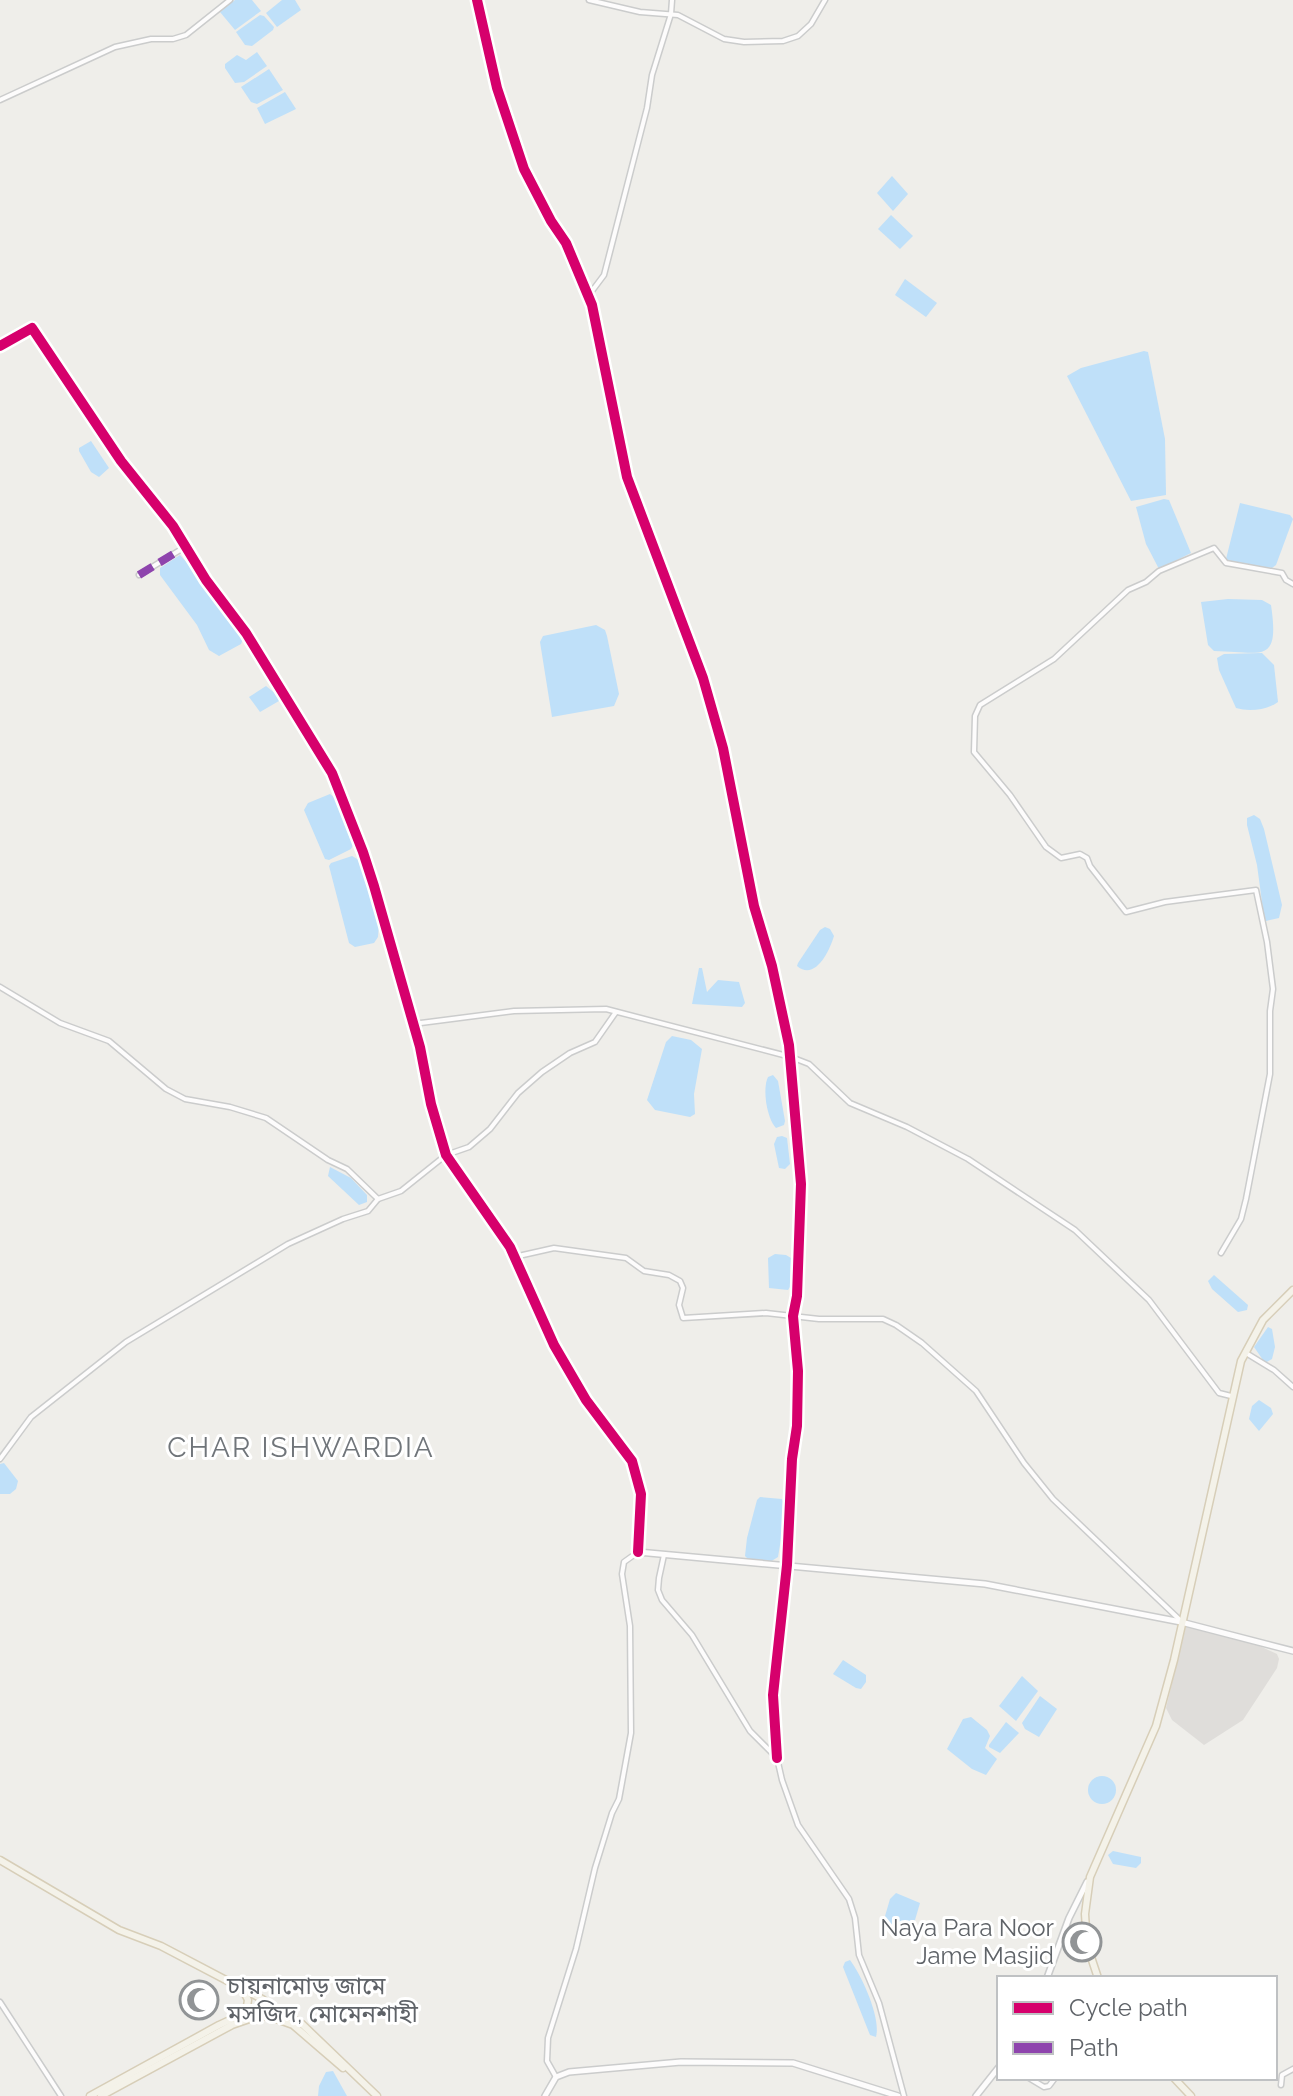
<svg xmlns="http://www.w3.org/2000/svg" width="1293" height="2096" viewBox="0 0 1293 2096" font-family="Raleway,'Noto Sans Bengali',sans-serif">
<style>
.industrial{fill:#dfddda}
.water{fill:#bfe0f9}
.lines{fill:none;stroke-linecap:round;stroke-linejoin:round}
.minor-casing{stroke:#cbcccc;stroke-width:7}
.tertiary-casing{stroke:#cbcccc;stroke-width:8}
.primary-casing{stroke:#d7ceb8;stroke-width:9}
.minor{stroke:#fdfcfc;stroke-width:4}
.tertiary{stroke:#fdfcfc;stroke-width:5}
.primary{stroke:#f4f2e9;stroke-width:6}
.quiet{stroke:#8e44ad;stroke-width:8;stroke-dasharray:16 8;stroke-linecap:butt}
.cycleway-casing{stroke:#fff;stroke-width:15}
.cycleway{stroke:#d6006c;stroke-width:10}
.labels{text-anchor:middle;stroke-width:6;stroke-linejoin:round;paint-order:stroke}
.poi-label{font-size:24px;fill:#5f6368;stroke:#fff;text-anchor:end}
.quarter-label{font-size:28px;letter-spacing:2px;fill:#70757a;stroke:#fff}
</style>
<rect width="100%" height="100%" fill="#efeeea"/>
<!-- industrial -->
<path class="industrial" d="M1186 1625 1253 1643 1277 1654 1279 1659 1277 1668 1243 1720 1204 1745 1172 1720 1166 1708Z"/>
<!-- water -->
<g class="water">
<path d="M235 0H252L261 11 235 30 220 12Z"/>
<path d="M282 0H295L301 10 277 27 266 13Z"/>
<path d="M260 15 264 16 274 27 273 30 252 46 245 45 236 32Z"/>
<path d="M257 52 267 66 244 82 235 83 225 68V64L237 55 246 60Z"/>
<path d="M269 69 283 90 257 104 251 102 241 87Z"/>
<path d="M285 92 296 109 265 124 257 108Z"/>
<path d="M892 176 908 194 893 211 877 193Z"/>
<path d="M891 215 913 236 900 249 878 229Z"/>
<path d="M905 279 937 303 926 317 895 295Z"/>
<path d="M1144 351 1148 352 1165 439 1166 495 1131 501 1067 376 1081 368Z"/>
<path d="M91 441 109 468 99 477 91 472 79 451V448Z"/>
<path d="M1164 499 1169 500 1191 553 1159 569 1146 544 1136 507Z"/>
<path d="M1240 503 1290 515 1293 519 1276 565 1272 568 1231 562 1226 559Z"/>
<path d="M180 555 214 593 243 639 241 644 219 656 209 650 197 625 160 575V568Z"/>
<path d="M1228 599 1262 600 1271 605C1280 665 1262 652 1214 651L1208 645 1201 602Z"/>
<path d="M596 625 605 630 607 636 619 694 614 706 552 717 540 642 543 636Z"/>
<path d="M1262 653 1274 665 1278 702C1267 710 1249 712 1236 708L1219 670 1217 658 1224 654Z"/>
<path d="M266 686 276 694 279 701 260 712 249 697Z"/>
<path d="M330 794C344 804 348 830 353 845L351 849 329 860 325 859 304 810 308 803Z"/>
<path d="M1254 815 1260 819 1264 829 1282 905 1279 918 1266 921 1264 917 1257 865 1247 825V818Z"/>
<path d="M352 856 359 860 379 924 378 937 374 943 355 947 349 943 329 866 331 863Z"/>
<path d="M825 927 830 929 834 936C829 952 815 981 797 966L798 963 820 930Z"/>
<path d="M699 968H702L707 992 718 980 739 982 745 1003 742 1007 692 1004Z"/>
<path d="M672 1036 691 1040 702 1049 694 1094 695 1114 690 1117 655 1110 647 1100 666 1042Z"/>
<path d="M773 1075 778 1081 785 1121 784 1125 776 1128C767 1119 762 1089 768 1077Z"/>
<path d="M782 1136 787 1138 790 1164 785 1169 779 1168 774 1144 777 1137Z"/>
<path d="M330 1167 351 1178 367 1195V1202L359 1205 328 1176Z"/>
<path d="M775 1254 786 1255 791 1258 790 1287 788 1290 769 1288 768 1258Z"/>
<path d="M1214 1275 1248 1305 1247 1310 1238 1312 1212 1289 1208 1281Z"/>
<path d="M1268 1327 1272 1329 1275 1347 1272 1359 1265 1363 1254 1347Z"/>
<path d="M1259 1400 1271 1408 1273 1414 1259 1431 1249 1419 1252 1406Z"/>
<path d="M4 1463 18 1481 16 1489 10 1494H0V1464Z"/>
<path d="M760 1497 782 1499 786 1509 778 1557 770 1562 748 1559 745 1556 747 1538 757 1500Z"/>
<path d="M843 1660 866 1675V1682L861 1689 856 1688 833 1674Z"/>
<path d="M1022 1676 1038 1691 1016 1721 999 1706Z"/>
<path d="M1040 1696 1057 1709 1039 1737 1025 1729 1022 1723Z"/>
<path d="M971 1717 987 1730 990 1736 985 1748 997 1759 986 1775 972 1769 947 1749 963 1719Z"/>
<path d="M1006 1722 1019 1733 1000 1753 989 1747V1745Z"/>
<circle cx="1102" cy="1790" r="14"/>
<path d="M1113 1851 1141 1857V1863L1136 1868 1113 1864 1108 1855Z"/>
<path d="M896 1893 920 1903 915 1920 911 1926 891 1927 883 1923 890 1899Z"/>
<path d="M850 1960C862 1976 881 2018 876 2037L870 2035 843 1967 845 1962Z"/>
<path d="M333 2071 347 2096H318L319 2086 326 2072Z"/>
</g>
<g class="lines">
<defs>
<g id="minor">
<path d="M477 0 497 88 524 169 551 221 566 243 592 305 627 477 703 678 723 748 754 906 772 966 789 1045 801 1184 797 1296 793 1316 798 1371 797 1426 792 1459 787 1565 773 1695 777 1758"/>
<path d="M589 0 640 12 678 15 724 39 744 42 783 41 798 36 811 24 825 0"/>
<path d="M0 100 115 47 151 39H173L186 35 230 0"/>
<path d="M589 295 604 275 647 108 652 75 671 14 672 0"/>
<path d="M0 346 32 328 121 461 173 526 206 580 246 633 332 773 363 852 374 886 420 1047 431 1104 446 1155 510 1247 554 1345 586 1400 632 1461 641 1494 638 1552 624 1562 622 1574 630 1626 631 1733 619 1799 612 1813 595 1868 576 1949 548 2038 547 2061 556 2077"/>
<path d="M139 575 185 547"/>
<path d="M0 987 60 1023 109 1041 166 1089 185 1099 230 1107 266 1118 328 1160 347 1169 378 1199"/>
<path d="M413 1024 514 1011 606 1009 791 1057 809 1064 850 1103 907 1127 968 1159 1075 1230 1149 1300 1219 1393 1231 1396"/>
<path d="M1221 1253 1241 1219 1246 1199 1270 1074V1011L1273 989 1267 942 1256 890 1165 902 1126 912 1090 866 1087 858 1080 854 1061 858 1046 847 1010 795 974 752 975 716 980 705 1054 659 1128 590 1146 582 1159 571 1214 548 1226 563 1282 573 1286 580 1293 584"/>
<path d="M514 1257 554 1248 626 1258 644 1271 669 1275 680 1281 683 1288 679 1305 683 1318 766 1313 819 1319H883L896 1325 922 1343 976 1391 1024 1463 1053 1499 1181 1621"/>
<path d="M1246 1353 1274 1370 1293 1387"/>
<path d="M0 1459 31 1417 126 1342 288 1244 343 1219 368 1211 378 1199 401 1191 446 1155 469 1147 490 1129 518 1093 542 1072 570 1053 595 1042 616 1012"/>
<path d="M664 1555 659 1578 658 1590 662 1600 692 1635 750 1731 777 1758 782 1780 798 1825 849 1899 855 1918 859 1955 879 2003 904 2096"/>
<path d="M0 2002 61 2096"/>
<path d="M1029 2078 1044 2087 1049 2086 1055 2078"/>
<path d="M1281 2085 1282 2075 1293 2069"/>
</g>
<g id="tertiary">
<path d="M638 1552 985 1584 1181 1622 1293 1651"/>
<path d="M1047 1978 1069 1918 1087 1882"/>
<path d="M545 2096 556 2077 569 2072 681 2062 793 2063 898 2096"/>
<path d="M976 2096 999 2067"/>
</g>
<g id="primary">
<path d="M0 1860 119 1930 161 1946 262 1999 277 2010"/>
<path d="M1098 1978 1087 1945 1085 1914 1090 1877 1156 1726 1174 1660 1241 1361 1263 1320 1293 1290"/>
<path d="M243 1990 248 2000 246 2013"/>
<path d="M1174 2078 1191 2096"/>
<path d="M90 2096 219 2025 247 2012 267 2009 279 2011 302 2024 377 2096"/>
<path d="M101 2096 232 2025 258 2016 271 2017 293 2025 343 2068"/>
</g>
</defs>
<!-- minor casing -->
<use href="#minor" class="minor-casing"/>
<!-- tertiary casing -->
<use href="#tertiary" class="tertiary-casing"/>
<!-- primary casing -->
<use href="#primary" class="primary-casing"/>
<!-- minor -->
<use href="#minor" class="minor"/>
<!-- tertiary -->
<use href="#tertiary" class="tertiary"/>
<!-- primary -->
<use href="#primary" class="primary"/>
<!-- quiet -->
<path class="quiet" d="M139 575 185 547"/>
<defs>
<g id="cycleway">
<path d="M477 0 497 88 524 169 551 221 566 243 592 305 627 477 703 678 723 748 754 906 772 966 789 1045 801 1184 797 1296 793 1316 798 1371 797 1426 792 1459 787 1565 773 1695 777 1758"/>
<path d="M0 346 32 328 121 461 173 526 206 580 246 633 332 773 363 852 374 886 420 1047 431 1104 446 1155 510 1247 554 1345 586 1400 632 1461 641 1494 638 1552"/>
</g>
</defs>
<!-- cycleway casing -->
<use href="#cycleway" class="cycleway-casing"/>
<!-- cycleway -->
<use href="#cycleway" class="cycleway"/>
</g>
<!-- icons -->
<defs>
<symbol id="mosque-ring" viewBox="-11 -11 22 22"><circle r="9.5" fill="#fff" stroke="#919496" stroke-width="1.5"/><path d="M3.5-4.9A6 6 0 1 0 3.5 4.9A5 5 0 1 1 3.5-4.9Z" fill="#919496"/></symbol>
</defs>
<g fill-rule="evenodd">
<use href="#mosque-ring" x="1060" y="1920" width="44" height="44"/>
<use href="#mosque-ring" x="177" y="1978" width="44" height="44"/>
</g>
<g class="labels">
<!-- poi labels -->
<g class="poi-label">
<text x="1054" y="1936">Naya Para Noor<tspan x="1054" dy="28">Jame Masjid</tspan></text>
<text x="227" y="1994" text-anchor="start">চায়নামোড় জামে<tspan x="227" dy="28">মসজিদ, মোমেনশাহী</tspan></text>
</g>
<!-- quarter labels -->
<g class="quarter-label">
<text x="301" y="1457">CHAR ISHWARDIA</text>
</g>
</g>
<!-- legend -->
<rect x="997" y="1976" width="280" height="104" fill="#ffffff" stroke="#bfc1c3" stroke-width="2"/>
<rect x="1013" y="2002" width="40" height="12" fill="#d6006c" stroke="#bfc1c3" stroke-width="2"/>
<text x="1069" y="2016" font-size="24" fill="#5f6368">Cycle path</text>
<rect x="1013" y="2042" width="40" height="12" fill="#8e44ad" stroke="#bfc1c3" stroke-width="2"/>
<text x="1069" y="2056" font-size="24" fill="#5f6368">Path</text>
</svg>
